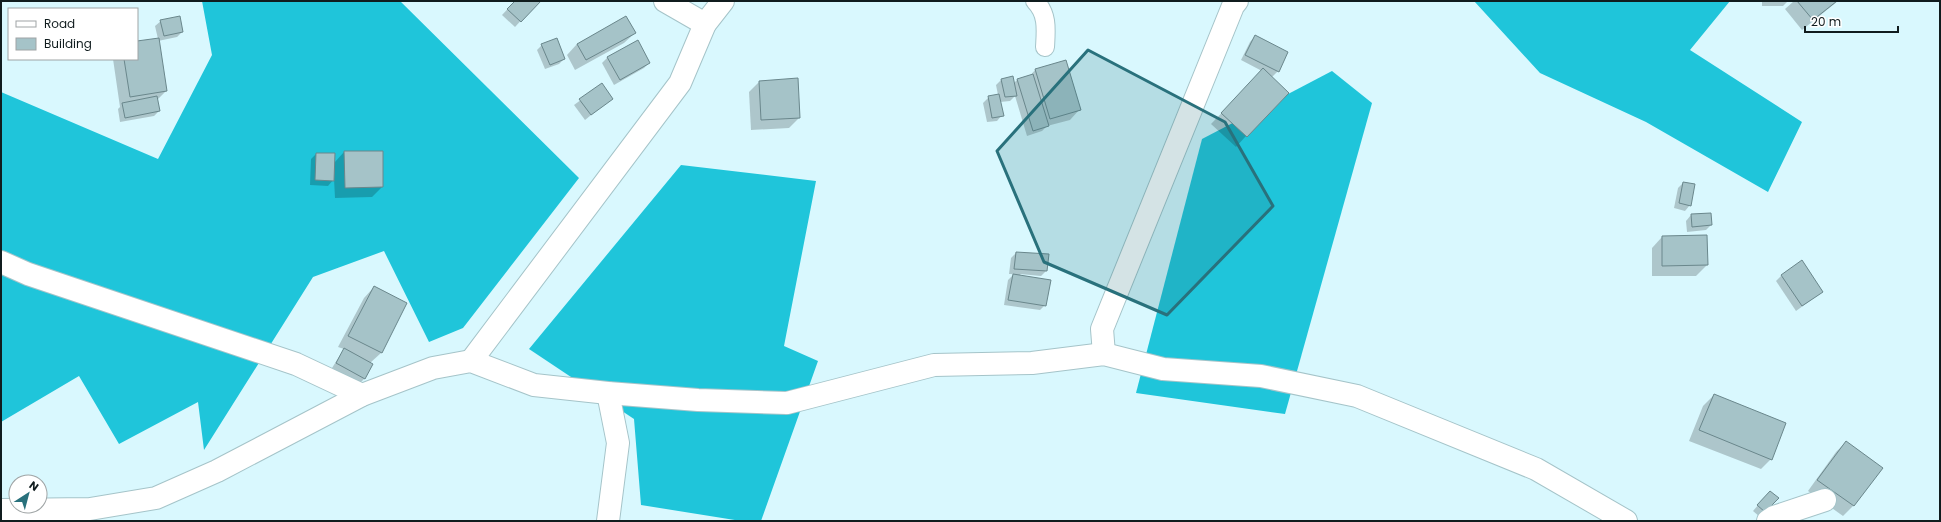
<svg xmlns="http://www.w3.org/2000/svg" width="1941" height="522" viewBox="0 0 1941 522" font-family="Poppins,sans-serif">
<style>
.forest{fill:#1fc5da}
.shadow{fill:#0003}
.building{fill:#a5c3c8;stroke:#6a878c}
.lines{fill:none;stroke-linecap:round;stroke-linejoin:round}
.service-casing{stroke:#a5c4c9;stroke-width:20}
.minor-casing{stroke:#a5c4c9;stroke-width:24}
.service{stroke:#fff;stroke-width:18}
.minor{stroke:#fff;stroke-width:22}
.marked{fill:#29717c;fill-opacity:0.2;stroke:#29717c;stroke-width:3;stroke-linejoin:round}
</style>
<rect width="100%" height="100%" fill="#d9f8fe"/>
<!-- forest -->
<g class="forest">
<path d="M202 1H400L579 178 463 328 429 342 384 251 313 277 204 450 198 402 119 444 79 376 1 422V92L158 159 212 55Z"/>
<path d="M1474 1H1730L1690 50 1802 122 1768 192 1646 122 1540 73Z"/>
<path d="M1332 71 1372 103 1285 414 1136 393 1202 139Z"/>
<path d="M681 165 816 181 784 346 818 361 761 521H741L641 505 634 419 529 349Z"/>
</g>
<!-- shadow -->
<g class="shadow">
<path d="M515 1H539L515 27 502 15Z"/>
<path d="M1762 1H1788L1783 6H1762Z"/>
<path d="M1794 1H1838L1802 30 1785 9Z"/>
<path d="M626 17 635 33 624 43 575 70 567 55 577 44Z"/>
<path d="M161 21 182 32 177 37 158 41 166 91 157 100 159 111 154 116 120 122 118 109 120 107 113 59H137V42L158 39 155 26Z"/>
<path d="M1255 36 1278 71 1272 77 1268 74 1246 136 1236 147 1211 124 1262 71 1241 60 1250 42Z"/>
<path d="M637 42 649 63 644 68 614 85 602 63 607 58Z"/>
<path d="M542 45 564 59 559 64 545 69 537 50Z"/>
<path d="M1065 61 1080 109 1070 120 1047 126 1042 131 1027 136 1015 96 1010 101 1000 102 1002 115 997 121 987 122 983 103 989 97 998 95 996 85 1002 79 1013 84 1017 80 1029 77 1035 70Z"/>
<path d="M759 82 799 118 789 128 751 130 749 92Z"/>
<path d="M601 85 611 99 585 120 574 105Z"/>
<path d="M344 152 382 187 372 197 335 198 334 179 328 186 310 185 311 159 316 154 334 163Z"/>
<path d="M1683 183 1690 205 1685 211 1674 208 1678 188Z"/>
<path d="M1710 214 1711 225 1706 230 1687 232 1686 221 1691 215Z"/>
<path d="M1706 236 1707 265 1696 276H1652V248L1662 237Z"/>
<path d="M1016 253 1046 271 1041 276 1020 274 1045 305 1040 310 1004 305 1008 280 1014 274H1009L1011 258Z"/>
<path d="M1781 276 1822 292 1796 311 1776 281Z"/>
<path d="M374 287 406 304 381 353 370 363 364 379 359 384 332 368 344 349 338 347 364 298Z"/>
<path d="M1714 395 1771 459 1761 469 1689 441 1703 406Z"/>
<path d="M1846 442 1881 468 1853 506 1843 516 1808 491 1836 452Z"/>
<path d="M1765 497 1777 498 1760 517 1753 511Z"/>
</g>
<!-- building -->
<g class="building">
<path d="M515 1H541L521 22 507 9Z"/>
<path d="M1797 1H1837L1813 20Z"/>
<path d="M180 16 183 32 164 36 160 20Z"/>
<path d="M626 16 636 33 586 60 577 44Z"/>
<path d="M1255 35 1288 52 1279 72 1245 55Z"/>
<path d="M159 38 167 91 130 97 124 59H137V41Z"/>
<path d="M557 38 565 59 550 65 541 44Z"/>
<path d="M638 40 650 63 620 80 607 57Z"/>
<path d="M1066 60 1081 110 1050 119 1035 69Z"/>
<path d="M1263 68 1289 93 1247 137 1221 113Z"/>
<path d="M1033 74 1049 126 1033 131 1017 79Z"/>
<path d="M1013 76 1017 96 1005 97 1001 79Z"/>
<path d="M798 78 800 118 761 120 759 81Z"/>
<path d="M602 83 613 99 591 115 579 99Z"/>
<path d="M999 94 1004 116 992 118 988 96Z"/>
<path d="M157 96 160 111 125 118 122 103Z"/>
<path d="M344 151H383V187L345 188Z"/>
<path d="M316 153H335L334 181 315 180Z"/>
<path d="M1683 182 1695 184 1691 206 1679 203Z"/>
<path d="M1711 213 1712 225 1692 227 1691 214Z"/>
<path d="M1707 235 1708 265 1662 266V236Z"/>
<path d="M1016 252 1049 254 1047 271 1014 269Z"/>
<path d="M1802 260 1823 292 1802 306 1781 275Z"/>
<path d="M1013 274 1051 280 1046 306 1008 300Z"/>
<path d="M374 286 407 303 382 353 348 336Z"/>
<path d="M344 348 373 364 365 379 336 363Z"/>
<path d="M1714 394 1786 423 1772 460 1699 430Z"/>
<path d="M1846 441 1883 468 1854 506 1817 480Z"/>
<path d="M1770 491 1779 498 1765 512 1757 505Z"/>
</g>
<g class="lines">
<defs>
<path id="service" d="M1035 1C1048 14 1046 30 1045 47"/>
<g id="minor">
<path d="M665 1 705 24"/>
<path d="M1 262 28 274 296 364 362 395"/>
<path d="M1104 354 1102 329 1233 6 1237 1"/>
<path d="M471 361 680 83 705 24 723 1"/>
<path d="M1 510 90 509 156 498 217 471 362 395 433 368 471 361 534 385 608 393 698 400 787 403 934 365 1032 363 1104 354 1163 369 1261 376 1357 396 1536 469 1626 521"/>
<path d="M608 521 618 443 608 393"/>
<path d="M1768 521 1774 517 1825 500"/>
</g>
</defs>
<!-- service casing -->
<use href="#service" class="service-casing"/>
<!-- minor casing -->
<use href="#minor" class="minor-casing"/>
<!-- service -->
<use href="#service" class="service"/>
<!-- minor -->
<use href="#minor" class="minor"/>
</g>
<!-- marked area -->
<path class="marked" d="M1088 50 1225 122 1273 206 1167 315 1044 262 997 151Z"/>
<!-- border -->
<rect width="1941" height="522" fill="none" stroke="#101c1e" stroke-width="4"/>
<!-- legend -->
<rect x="8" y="8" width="130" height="52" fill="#ffffff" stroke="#9fa4a5"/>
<rect x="16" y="21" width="20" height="6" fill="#ffffff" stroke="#9fa4a5"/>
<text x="44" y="28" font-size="12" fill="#101c1e">Road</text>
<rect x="16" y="38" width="20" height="12" fill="#a5c3c8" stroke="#9fa4a5"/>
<text x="44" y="48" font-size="12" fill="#101c1e">Building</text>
<!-- north arrow -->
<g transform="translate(28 494) rotate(36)"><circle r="19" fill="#ffffff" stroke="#9fa4a5"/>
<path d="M0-3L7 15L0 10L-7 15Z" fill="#29717c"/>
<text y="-6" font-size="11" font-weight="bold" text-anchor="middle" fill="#101c1e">N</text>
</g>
<!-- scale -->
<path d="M1805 26v6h93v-6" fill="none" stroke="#101c1e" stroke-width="2"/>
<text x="1811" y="26" font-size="12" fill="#101c1e" stroke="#ffffff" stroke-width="3" paint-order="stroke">20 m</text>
</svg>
